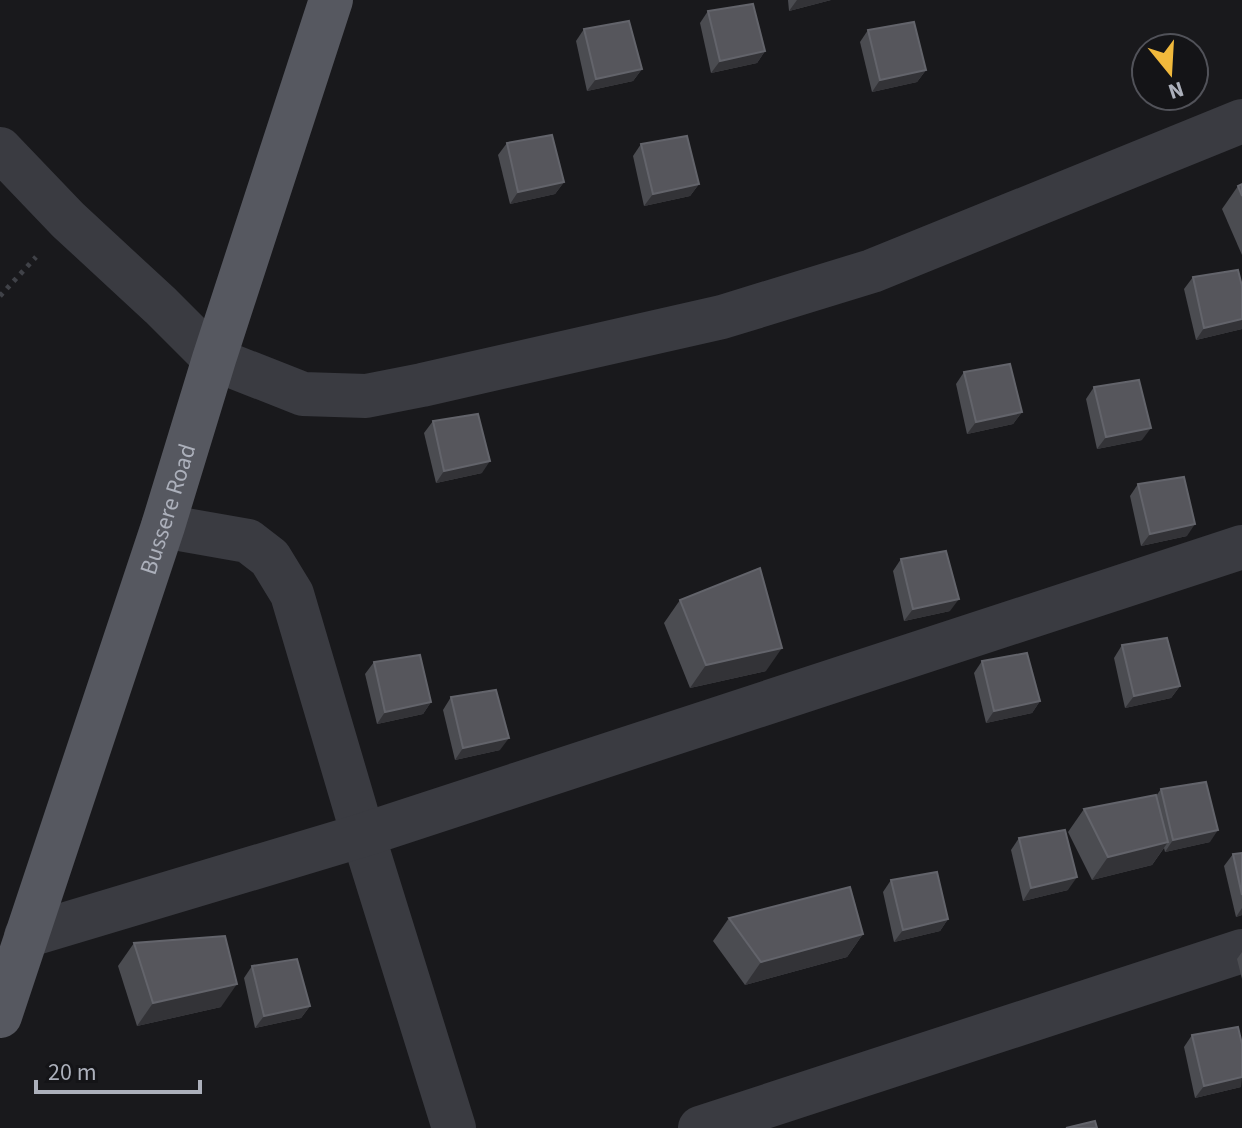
<svg xmlns="http://www.w3.org/2000/svg" width="1242" height="1128" viewBox="0 0 1242 1128" font-family="'Source Sans 3',sans-serif">
<style>
.lines{fill:none;stroke-linecap:round;stroke-linejoin:round}
.path{stroke:#404248;stroke-width:5;stroke-dasharray:4 6;stroke-linecap:butt}
.minor{stroke:#3a3b41;stroke-width:44}
.tertiary{stroke:#3a3b41;stroke-width:44}
.primary{stroke:#565860;stroke-width:44}
.wall{fill:#4b4c51}
.shaded-wall{fill:#333337}
.building{fill:#56565c;stroke:#63646b;stroke-width:2}
.labels{text-anchor:middle;stroke-width:7;stroke-linejoin:round;paint-order:stroke}
.street-label{font-size:24px;fill:#acb0bb;stroke:#141417}
</style>
<rect width="100%" height="100%" fill="#19191c"/>
<g class="lines">
<!-- path -->
<path class="path" d="M0 296 36 257"/>
<!-- minor -->
<g class="minor">
<path d="M214 359 303 394 366 396 422 385 722 317 872 271 1242 121"/>
<path d="M163 526 248 541 270 558 292 594 363 835 454 1128"/>
<path d="M26 936 363 835 1242 547"/>
<path d="M700 1128 1242 951"/>
</g>
<!-- tertiary -->
<path class="tertiary" d="M0 149 68 220 161 306 214 359"/>
<!-- primary -->
<path class="primary" id="s1" d="M0 1016 163 526 214 359 331 0"/>
</g>
<!-- wall -->
<g class="wall">
<path d="M788 0H831L789 11Z"/>
<path d="M708 11 765 51 757 63 711 73 700 23Z"/>
<path d="M584 29 642 69 633 81 587 91 576 41Z"/>
<path d="M868 30 926 70 917 82 872 92 860 42Z"/>
<path d="M507 143 564 182 555 194 510 204 498 155Z"/>
<path d="M641 144 699 184 690 196 644 206 633 156Z"/>
<path d="M1242 184V255L1222 209 1238 186Z"/>
<path d="M1193 277 1242 286V329L1196 340 1184 289Z"/>
<path d="M964 372 1022 412 1013 424 967 434 956 384Z"/>
<path d="M1094 387 1142 440 1097 449 1086 399Z"/>
<path d="M433 421 482 473 436 483 424 433Z"/>
<path d="M1138 484 1187 536 1141 546 1130 496Z"/>
<path d="M901 559 950 611 904 621 893 571Z"/>
<path d="M680 600 766 671 690 688 664 623Z"/>
<path d="M1122 645 1180 686 1171 698 1125 708 1114 658Z"/>
<path d="M982 661 1040 701 1032 713 986 723 974 673Z"/>
<path d="M374 662 431 702 423 714 377 724 365 674Z"/>
<path d="M451 697 500 750 455 760 443 710Z"/>
<path d="M1161 789 1210 842 1165 852 1164 848 1152 865 1092 880 1068 832 1084 809 1156 796Z"/>
<path d="M1019 838 1068 890 1023 901 1011 850Z"/>
<path d="M1242 853V915L1236 917 1224 866 1233 854Z"/>
<path d="M891 880 948 919 940 931 894 942 883 892Z"/>
<path d="M729 918 863 934 847 957 745 985 713 941Z"/>
<path d="M134 943 221 1007 137 1026 118 966Z"/>
<path d="M1242 952V979L1237 959Z"/>
<path d="M252 966 310 1006 301 1018 255 1028 244 978Z"/>
<path d="M1192 1035 1242 1044 1241 1087 1195 1098 1184 1047Z"/>
</g>
<!-- shaded-wall -->
<g class="shaded-wall">
<path d="M797 0H831L789 11Z"/>
<path d="M765 51 757 63 711 73 720 61Z"/>
<path d="M642 69 633 81 587 91 596 79Z"/>
<path d="M926 70 917 82 872 92 880 80Z"/>
<path d="M564 182 555 194 510 204 518 192Z"/>
<path d="M699 184 690 196 644 206 653 194Z"/>
<path d="M1242 319V329L1196 340 1204 328Z"/>
<path d="M1022 412 1013 424 967 434 976 422Z"/>
<path d="M1151 428 1142 440 1097 449 1106 437Z"/>
<path d="M490 461 482 473 436 483 444 471Z"/>
<path d="M1195 524 1187 536 1141 546 1150 534Z"/>
<path d="M959 599 950 611 904 621 913 609Z"/>
<path d="M782 648 766 671 690 688 706 665Z"/>
<path d="M1180 686 1171 698 1125 708 1134 696Z"/>
<path d="M1040 701 1032 713 986 723 994 711Z"/>
<path d="M431 702 423 714 377 724 385 712Z"/>
<path d="M509 738 500 750 455 760 463 748Z"/>
<path d="M1218 830 1210 842 1165 852 1173 840Z"/>
<path d="M1168 842 1152 865 1092 880 1108 857Z"/>
<path d="M1077 877 1068 890 1023 901 1031 888Z"/>
<path d="M1242 908V915L1236 917Z"/>
<path d="M948 919 940 931 894 942 903 930Z"/>
<path d="M863 934 847 957 745 985 761 962Z"/>
<path d="M237 984 221 1007 137 1026 153 1003Z"/>
<path d="M310 1006 301 1018 255 1028 264 1016Z"/>
<path d="M1242 1077 1241 1087 1195 1098 1204 1086Z"/>
</g>
<!-- building -->
<g class="building">
<path d="M753 4 765 51 720 61 708 11Z"/>
<path d="M629 21 642 69 596 79 584 29Z"/>
<path d="M914 22 926 70 880 80 868 30Z"/>
<path d="M552 135 564 182 518 192 507 143Z"/>
<path d="M687 136 699 184 653 194 641 144Z"/>
<path d="M1242 184V196L1238 186Z"/>
<path d="M1238 270 1242 286V319L1204 328 1193 277Z"/>
<path d="M1010 364 1022 412 976 422 964 372Z"/>
<path d="M1139 380 1151 428 1106 437 1094 387Z"/>
<path d="M478 414 490 461 444 471 433 421Z"/>
<path d="M1184 477 1195 524 1150 534 1138 484Z"/>
<path d="M946 551 959 599 913 609 901 559Z"/>
<path d="M760 568 782 648 706 665 680 600Z"/>
<path d="M1167 638 1180 686 1134 696 1122 645Z"/>
<path d="M1027 653 1040 701 994 711 982 661Z"/>
<path d="M420 655 431 702 385 712 374 662Z"/>
<path d="M496 690 509 738 463 748 451 697Z"/>
<path d="M1206 782 1218 830 1173 840 1161 789Z"/>
<path d="M1156 795 1168 842 1108 857 1084 809Z"/>
<path d="M1065 830 1077 877 1031 888 1019 838Z"/>
<path d="M1242 853V895L1233 854Z"/>
<path d="M937 872 948 919 903 930 891 880Z"/>
<path d="M850 887 863 934 761 962 729 918Z"/>
<path d="M225 936 237 984 153 1003 134 943Z"/>
<path d="M297 959 310 1006 264 1016 252 966Z"/>
<path d="M1238 1027 1242 1044V1077L1204 1086 1192 1035Z"/>
<path d="M1095 1121 1097 1128H1066Z"/>
</g>
<g class="labels">
<!-- street labels -->
<g class="street-label">
<text dy="8" stroke="none"><textPath href="#s1" startOffset="534">Bussere Road</textPath></text>
</g>
</g>
<!-- north arrow -->
<g transform="translate(1170 72) rotate(162)"><circle r="38" fill="#141417" stroke="#515259" stroke-width="2"/>
<path d="M0-6L14 30L0 20L-14 30Z" fill="#f1b93c"/>
<text y="-12" font-size="22" font-weight="bold" text-anchor="middle" fill="#acb0bb">N</text>
</g>
<!-- scale -->
<path d="M36 1080v12h164v-12" fill="none" stroke="#acb0bb" stroke-width="4"/>
<text x="48" y="1080" font-size="24" fill="#acb0bb" stroke="#141417" stroke-width="6" paint-order="stroke">20 m</text>
</svg>
